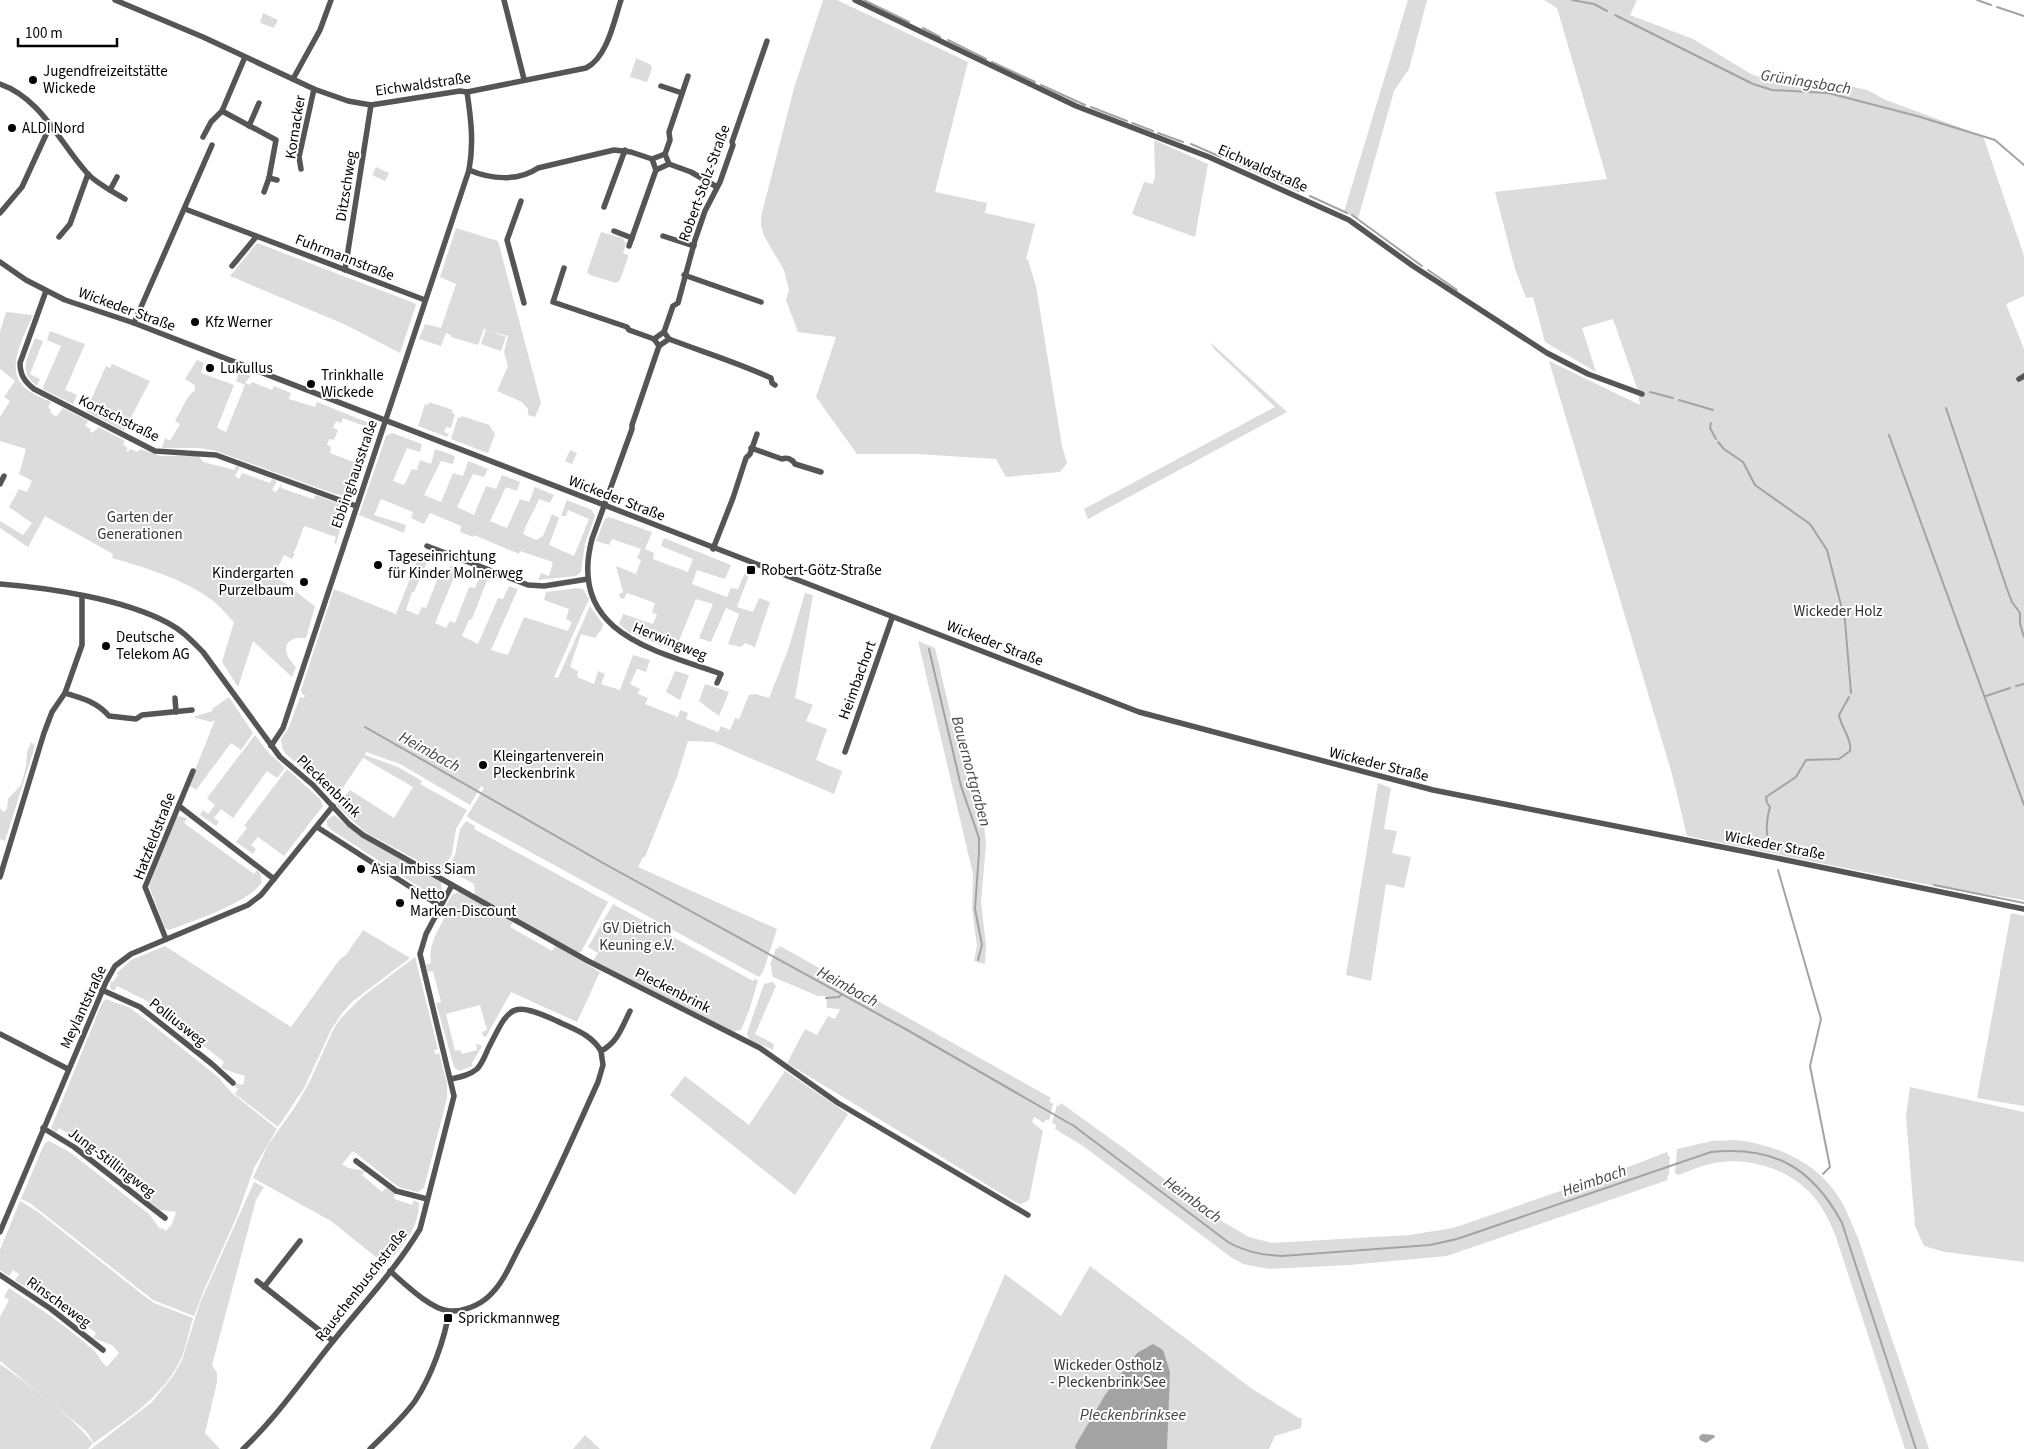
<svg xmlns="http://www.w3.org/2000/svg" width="2024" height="1449" viewBox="0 0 2024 1449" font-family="'Source Sans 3',sans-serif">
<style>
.green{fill:#dcdcdc}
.water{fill:#a3a3a3}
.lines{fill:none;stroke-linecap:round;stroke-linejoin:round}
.stream{stroke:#a3a3a3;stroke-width:2}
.street{stroke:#555;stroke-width:5.5}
.poi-dot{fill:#000;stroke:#fff;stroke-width:2}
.labels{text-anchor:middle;stroke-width:4;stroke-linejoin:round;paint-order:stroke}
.poi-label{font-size:15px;fill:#000;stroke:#fff;text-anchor:start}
.street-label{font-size:15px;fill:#000;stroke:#fff}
.park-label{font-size:15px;fill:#333;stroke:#fff}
.water-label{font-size:16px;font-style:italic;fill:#444;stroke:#fff}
</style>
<rect width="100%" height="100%" fill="#fff"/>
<!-- green -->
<g class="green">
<path d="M823 0H837L968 62 935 192 987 203 985 213 1035 224 1026 259 1028 260 1036 286 1062 446 1067 463 1060 472 1006 477 996 459 917 454H857L816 397 836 337 798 332 786 300 789 290 784 270 764 236 761 226V217L794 88Z"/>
<path d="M1408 0H1427L1409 69 1394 91 1358 219 1344 212Z"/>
<path d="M1544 0H1637L1630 15 1693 39 1753 75 1776 81 1831 82 1867 90 1886 100 1983 136 2024 256V296L2006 304 2024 349V900L1934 886 1687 836 1672 774 1549 361 1640 405 1637 388 1613 319 1582 328 1596 372 1545 342 1533 297 1526 298 1515 269 1495 192 1607 179 1557 8Z"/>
<path d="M263 13 278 20 274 28 260 23Z"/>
<path d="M636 58 651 65 652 69 647 82 630 77Z"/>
<path d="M1154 140 1208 164 1195 237 1132 214 1144 182 1153 184 1155 176Z"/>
<path d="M376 167 389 173 385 181 372 175Z"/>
<path d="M456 228 498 241 541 403 535 417 528 415V409L522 402 497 391 508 366 504 352 508 336 490 331 506 337 501 351 481 344 486 329H484L478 345 451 337V335L446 333 441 346 419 339 425 324 441 328 456 284 440 277Z"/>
<path d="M601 232 622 238 626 243 623 253 628 255V257L620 280 616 283 590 275 587 272Z"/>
<path d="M257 243 414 303 416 305 400 353 346 325 230 276Z"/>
<path d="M6 312 33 315C25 335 5 367 23 386 31 394 42 398 51 402L48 407 51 410 50 412 56 417 63 408 88 421 85 426 91 429 90 431 92 433 99 427 125 441 123 445 128 448 126 450 128 452 130 449 138 452 140 449 161 456H199L203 462 234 470 236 466 240 467 235 476 239 479 242 473 270 483 272 479 277 481 272 490 276 492 282 483 281 488 313 499 316 495 347 507 336 544 334 543 336 537 304 526 296 548 293 553 295 554 292 559 284 555 274 576C289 584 300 596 315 606L306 638C282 636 281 653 296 667L292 677 253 641 238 687 222 662 234 622C227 615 220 606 212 600 183 579 147 568 112 558L113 554 45 516 28 547 0 528V521L23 535 32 523 9 507 19 489 27 492 32 481 19 474 26 449 0 441V417L10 401 4 397 15 381 0 369V332Z"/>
<path d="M50 331 85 344 65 390 77 395 73 404 44 390 43 387 61 346 47 340Z"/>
<path d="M35 338 43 341 30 374 40 379 37 386C17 371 28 357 35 338Z"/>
<path d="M1210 342 1287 412 1088 519 1084 509 1275 407 1214 349Z"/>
<path d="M197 360 204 363 201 373 234 385 217 428 226 432 245 385 236 381 239 372 251 376 245 383 250 385 252 382 272 390 274 386 291 393 289 399 315 407 317 402 374 425 375 431 372 438 367 437 370 428 343 418 341 423 336 421 333 428 338 430 334 440 329 439 327 445 331 447 330 453 356 463 361 456 365 457 352 495 348 497 335 494 216 451 200 448H162L165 438 170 441 180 424 175 421 188 397 195 390V385L185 379Z"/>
<path d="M112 364 150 381 124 431 86 411 106 366 110 368Z"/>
<path d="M429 402 453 410 452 413 455 414 451 428 446 427 444 432 449 434 447 437 418 426 425 404 428 405Z"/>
<path d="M462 416 489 425 495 434 488 453 451 439 458 417 461 418Z"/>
<path d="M392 433 422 444 420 452 407 448 393 481 404 485 412 469 417 470 420 460 431 464 435 449 455 456 453 464 441 461 424 495 441 502 453 473 463 476 468 461 488 469 484 477 473 474 457 507 474 515 486 486 496 489 502 475 520 482 517 491 506 487 490 521 507 528 520 499 529 502 535 487 554 495 550 503 539 499C534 512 527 521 523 534L536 540 543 536 552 514 559 518 549 545 574 556 589 519 568 510 566 516H561L567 500 592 510 595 516 585 544 581 572 576 576 538 580 541 573 549 576 553 562 520 551 519 554 474 535 473 537 460 532 461 526 430 513 424 524 411 518 413 512 381 499 374 515 406 525 404 533 359 515 386 436Z"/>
<path d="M570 450 577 453 572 464 565 461Z"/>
<path d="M609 517 652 532 645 549 654 553 653 559 688 572 693 559 661 546 664 538 731 565 725 579 697 570 692 584 727 597 731 588 738 589 746 570 750 572 737 607 753 612 759 598 770 602 755 647 745 643 741 647 728 644 739 614 726 608 711 642 699 638 713 604 696 599 677 646 687 651 685 655 628 632 619 624 623 614 653 624 657 614 652 613 655 603 627 593 624 599 620 598 619 594 623 592 616 566 636 574 641 560 637 558 641 549 612 539 609 545 596 541 605 519Z"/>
<path d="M419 556 428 560 414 592H412L406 610 418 615 422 607 426 608 439 575 445 576 450 566 458 568 435 623 446 628 450 621 455 623 469 587 475 588 480 576 488 578 472 619 469 620 462 636 478 644 498 598 503 599 509 586 518 589 491 650 508 655 524 617 568 631 572 622 566 619 569 609 544 600 546 592 578 588 583 589 589 599 554 677 558 678 590 606 603 624 602 629 595 638 581 634 570 667 578 671 577 677 594 684 598 671 605 674 601 684 620 690 633 655 650 660 646 672 637 669 630 684 640 689 638 694 648 698 645 704 678 717 680 710 688 713 686 719 718 732 721 726 730 730 735 718 739 719 749 695 755 694 769 698 788 650 805 593 813 595 795 698 813 705 806 721 827 729 816 760 842 771 834 794 713 742 688 741 677 777 645 857H643L638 867 777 929 763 972 759 977 470 819 467 816 484 788 481 786 470 805 400 764 366 752 365 755 398 767 422 781 420 784 467 810 456 829 452 854 441 873 365 832 336 805 350 790 394 818 413 787 363 758 336 798 316 781 318 779 314 776 312 777 285 753 282 748 281 739 289 727 300 697 304 698 305 695 302 694 301 690 334 589 396 614Z"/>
<path d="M918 641 935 648 962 762 984 825 986 844 981 902 986 945 985 964 974 961 977 946 972 908 973 874Z"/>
<path d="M675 671 689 675 680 700 666 692Z"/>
<path d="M705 684 729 692 719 716 699 701Z"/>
<path d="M229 697 253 733 241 750 231 743 196 790 189 785 215 720 211 722 193 717 213 711 212 709Z"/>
<path d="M255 735 268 752 285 768 277 778 267 771 233 818 221 809 214 818 219 822 216 826 200 815 203 810 208 814 215 805 207 798Z"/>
<path d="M31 742 35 746 5 841 0 839V808L3 812 7 809 8 799 21 785 26 766 27 752Z"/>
<path d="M287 769 320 799 323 806 284 856 258 837 251 845 256 849 253 854 236 842 247 828 244 826Z"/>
<path d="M1378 783 1391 788 1384 829 1397 831 1392 853 1411 857 1404 888 1386 884 1371 981 1346 975Z"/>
<path d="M334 815 358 835 441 881 442 891 438 895 430 894 330 829 327 825V820Z"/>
<path d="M179 816 187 818 184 823 254 874 257 870 260 873 262 882C249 903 193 921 169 930L165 928 149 886 176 818Z"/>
<path d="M466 821 475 826 474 829 608 902 581 952H577L475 895 474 884 447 869 455 855 460 829Z"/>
<path d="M458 892 463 893 513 922 510 927 552 951 556 946 600 972 577 1022 511 992 486 1037 483 1036 482 1032 487 1030 480 1005 446 1014 455 1051 460 1050 462 1054 477 1050 476 1044H478L482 1046 472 1063 473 1066 459 1071 454 1067 436 1003 441 1002 433 971 428 972 426 965 431 963C427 944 441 926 449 909L445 907 452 895Z"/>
<path d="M613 904 753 981 754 979 758 980 750 1008 741 1030 733 1032 593 961 598 953 588 947Z"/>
<path d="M2011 913 2024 916V1106L1977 1098Z"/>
<path d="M363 930 410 958 353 1001 342 1013 331 1030 304 1088 278 1127 235 1094 238 1089 234 1086 237 1083 243 1085 245 1076 223 1069 221 1067 224 1062 188 1033 184 1038 182 1036 185 1032 151 1004 148 1008 146 1007 149 1002 117 986 114 991 110 988 111 981 113 982 118 975 116 974 131 960 165 946 291 1027 340 959 346 955Z"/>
<path d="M780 946 1051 1098 1049 1101 1053 1104 1049 1121 1046 1119 1044 1123 1034 1117 1032 1122 1043 1131 1029 1200 1021 1204 1017 1203 787 1063 805 1029 817 1035 828 1016 835 1019 840 1009 827 1008 826 996H818L773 977 771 970 772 967 770 965 776 948 778 949Z"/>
<path d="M415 957 438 1049 434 1050 435 1054 439 1053 447 1083V1098L424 1188 418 1192 401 1188 392 1182 353 1151 342 1164 348 1168 365 1171 362 1175 382 1192 386 1188 395 1193 394 1199 412 1205 414 1200 419 1203C419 1229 401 1247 386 1265L331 1221 253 1178 268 1145 297 1104 310 1081 333 1030 340 1019 362 997Z"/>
<path d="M773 982 776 986 755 1034 774 1044 773 1050 749 1039 747 1033 764 984Z"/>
<path d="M106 999 130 1008 149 1022 218 1077 232 1093 277 1129 254 1168 237 1216 204 1290 194 1316 153 1300 30 1203 21 1199 42 1149 45 1143 49 1141 71 1153 149 1214 160 1229 162 1228 166 1231 172 1224 176 1212 160 1210 144 1197 147 1193 119 1171 116 1175 118 1170 90 1149 87 1153 78 1146 82 1142 59 1128 56 1133 51 1128 102 1003Z"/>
<path d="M785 1071 848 1114 795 1195 670 1095 685 1076 749 1125Z"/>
<path d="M1910 1087 2024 1112V1262L1945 1252 1924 1246 1915 1226 1906 1117Z"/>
<path d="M1061 1103 1125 1149 1213 1216 1249 1237 1272 1243 1409 1235 1453 1228 1610 1174 1667 1152 1668 1156H1670L1669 1175 1667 1176 1668 1180 1447 1256 1349 1265 1269 1269 1243 1264 1232 1258 1083 1146 1055 1129 1056 1125 1052 1123 1057 1105 1059 1106Z"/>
<path d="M1736 1140C1780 1145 1823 1165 1844 1206 1849 1216 1853 1227 1858 1238L1929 1449H1905L1836 1237C1830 1222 1824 1209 1813 1196 1791 1170 1749 1156 1715 1163 1702 1165 1690 1171 1678 1175L1675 1173 1677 1149 1712 1141Z"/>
<path d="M254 1182 264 1187 256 1200 212 1365 217 1373V1382L205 1433 220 1449H91L152 1402 173 1376 182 1360 200 1303Z"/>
<path d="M20 1201 38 1212 148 1299 154 1303 193 1318C189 1330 187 1344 182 1356 165 1396 128 1418 94 1443L86 1431 0 1361V1317L9 1300 4 1297 9 1288C38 1307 66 1326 92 1349 98 1354 101 1362 107 1367L119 1353 112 1345 93 1338 96 1333 61 1305 58 1310 57 1309 60 1305 56 1302 34 1286 31 1291 15 1280 19 1274 13 1270 9 1276 0 1270V1250Z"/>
<path d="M1090 1266 1251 1388 1299 1418H1302L1301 1428 1275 1436 1269 1449H930L1005 1274 1061 1316Z"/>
<path d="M0 1364C32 1387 68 1413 93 1443L88 1449H0Z"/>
<path d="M585 1435 600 1449H573Z"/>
</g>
<!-- water -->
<g class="water">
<path d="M1153 1344 1163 1350 1170 1372 1167 1449H1076L1075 1446 1105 1395 1137 1353Z"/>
<path d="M1702 1434 1714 1435 1715 1437 1706 1443 1700 1440 1699 1437Z"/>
</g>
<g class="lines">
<!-- stream -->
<g class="stream">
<path d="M864 0 909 22"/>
<path d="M1572 0 1594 4 1607 11"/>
<path d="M1977 0 1991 5"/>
<path d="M1997 7 2024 16"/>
<path d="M1615 15 1753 84 1772 90 1828 93 1917 116 1995 140 2024 165"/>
<path d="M923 28 940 37"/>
<path d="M948 40 986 59"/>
<path d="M992 62 1035 82"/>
<path d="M1041 85 1085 105"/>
<path d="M1091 107 1127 121"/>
<path d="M1132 123 1153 131"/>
<path d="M1158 133 1183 142"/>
<path d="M1191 144 1221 157"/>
<path d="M1228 159 1299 191"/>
<path d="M1310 196 1347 213"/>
<path d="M1352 215 1422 266"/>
<path d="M1428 270 1457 290"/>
<path d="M1650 392 1673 398"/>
<path d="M1679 400 1713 410"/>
<path d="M1946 408 2007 589 2012 602 2020 613V624L2024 637"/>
<path d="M1711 423 1710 428 1716 439"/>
<path d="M1889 435 2024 805"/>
<path d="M1718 442 1724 449 1743 462 1755 485 1810 524 1827 550 1845 621 1851 693"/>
<path d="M929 649 961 786 979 838V852L975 909 982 945 978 960"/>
<path d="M2016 686 2024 684"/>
<path d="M1986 696 2010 688"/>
<path d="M365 727 603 863 909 1031 1074 1126 1228 1242C1246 1252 1262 1255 1282 1256L1430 1245 1457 1239 1711 1152C1774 1146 1812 1167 1842 1223L1916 1449"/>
<path d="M1771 850C1765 836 1766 821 1770 807L1767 803 1766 797 1796 777 1806 760 1839 759 1850 751C1852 739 1841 727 1839 715L1849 697"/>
<path d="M1778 870 1821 1019 1810 1066 1830 1167 1823 1174"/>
<path d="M1934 885 2024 903"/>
<path d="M826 998 839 997 842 994"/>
</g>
<!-- street -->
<g class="street">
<path d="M115 0 203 37 314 89 348 101 371 105 460 91 467 92 586 68C607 58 614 21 621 0"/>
<path d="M504 0 524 79"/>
<path d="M855 0 1076 106 1209 157 1349 220 1413 266 1547 353 1588 374 1642 394"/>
<path d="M293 79 320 30 331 0"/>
<path d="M0 84C41 98 59 142 87 173 97 184 112 191 125 199"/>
<path d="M661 86 682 93"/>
<path d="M222 111 276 140 269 178 264 192"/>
<path d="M249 126 259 103"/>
<path d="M203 137 211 122 222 111 245 57"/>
<path d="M665 154 670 140 669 132 688 76"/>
<path d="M652 159 665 154 669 164 691 172 717 187"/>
<path d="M301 169 299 157 314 89"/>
<path d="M469 170C490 179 518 182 538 168L614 150 631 152 652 159 656 170 669 164"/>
<path d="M269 178 277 180"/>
<path d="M110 190 117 177"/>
<path d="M521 201 507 240 524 303"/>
<path d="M604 207 625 150"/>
<path d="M185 209 425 300"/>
<path d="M0 213 22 187 50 126"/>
<path d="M614 231 632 238"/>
<path d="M663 236 694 246"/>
<path d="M59 237 70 224 88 174"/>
<path d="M629 246 656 170"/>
<path d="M0 262 26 280 65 300 134 323 1139 712 1433 790 1742 851 2024 909"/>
<path d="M232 266 256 237"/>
<path d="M564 268 553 302 627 327 629 330 654 339"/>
<path d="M345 270 371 105"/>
<path d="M684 275 761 302"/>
<path d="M46 291 20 363C20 375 25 382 34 389L155 451 216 455 356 506"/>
<path d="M134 323 212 145"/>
<path d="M664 332 669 339 659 346 632 425V429L592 539C567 633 654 650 721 674L717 683"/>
<path d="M669 339C703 352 739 363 771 378L772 383 775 385"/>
<path d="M659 346 654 339 664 332 673 306 678 303 695 240 705 211 720 182 733 145 732 142 767 41"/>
<path d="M2019 379 2024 376"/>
<path d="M751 448 782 459C787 457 792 459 795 464L821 472"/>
<path d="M0 484 4 476"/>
<path d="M427 546 528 585 544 586 588 579"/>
<path d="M713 549 733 498 746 458 750 454 757 434"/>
<path d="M0 584C50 588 124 599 168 623 182 630 192 641 203 652L280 757 313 785 349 824 363 835 588 961 760 1048 838 1103 1028 1215"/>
<path d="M82 596V645L65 693C82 698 97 702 109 716L136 719 142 715 192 710"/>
<path d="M175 698 176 712"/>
<path d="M271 746 283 728 469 170C474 143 471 119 467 92"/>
<path d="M845 752 892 618"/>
<path d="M179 806 274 879"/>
<path d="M317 827 440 906"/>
<path d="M0 877 44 733 52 712 65 693"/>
<path d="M166 939 145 887 193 771"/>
<path d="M102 990 140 1007 212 1064 233 1083"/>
<path d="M0 1034 68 1069"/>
<path d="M451 1079C460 1077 470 1075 477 1069 482 1064 485 1056 488 1049 510 1006 510 1000 557 1021 573 1029 591 1034 601 1051"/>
<path d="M43 1128 74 1147 165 1218"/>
<path d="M356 1161 396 1191 427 1199"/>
<path d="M0 1232 106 982 115 966 131 954 248 905 261 895 333 806"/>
<path d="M390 1271C404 1283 430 1309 449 1311 462 1312 478 1306 488 1297 503 1284 511 1263 520 1246 549 1193 573 1137 598 1082L603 1065 601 1051C618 1042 622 1027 630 1011"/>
<path d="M0 1275 51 1309 103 1350"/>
<path d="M257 1281 333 1341"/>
<path d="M264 1287 300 1241"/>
<path d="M243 1449C277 1417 304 1377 334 1340 363 1304 396 1269 420 1229L454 1096 420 954 426 934 452 885"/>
<path d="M370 1449C385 1434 403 1418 415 1401 431 1377 445 1339 449 1311"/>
</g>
</g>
<!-- markers -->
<g class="poi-dot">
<circle cx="33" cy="80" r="5"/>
<circle cx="12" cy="128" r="5"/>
<circle cx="195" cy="322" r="5"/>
<circle cx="210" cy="368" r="5"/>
<circle cx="311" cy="384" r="5"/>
<circle cx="378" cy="565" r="5"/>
<rect x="746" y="565" width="10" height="10" rx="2.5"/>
<circle cx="304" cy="582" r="5"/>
<circle cx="106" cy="646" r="5"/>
<circle cx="483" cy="765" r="5"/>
<circle cx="361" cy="869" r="5"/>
<circle cx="400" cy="903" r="5"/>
<rect x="443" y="1313" width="10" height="10" rx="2.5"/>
</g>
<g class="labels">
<!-- poi labels -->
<g class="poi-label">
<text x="43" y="76">Jugendfreizeitstätte<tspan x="43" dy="17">Wickede</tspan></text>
<text x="22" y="133">ALDI Nord</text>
<text x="205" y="327">Kfz Werner</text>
<text x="220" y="373">Lukullus</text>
<text x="321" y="380">Trinkhalle<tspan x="321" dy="17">Wickede</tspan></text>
<text x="388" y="561">Tageseinrichtung<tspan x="388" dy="17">für Kinder Molnerweg</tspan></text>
<text x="761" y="575">Robert-Götz-Straße</text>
<text x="294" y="578" text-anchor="end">Kindergarten<tspan x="294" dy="17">Purzelbaum</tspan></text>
<text x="116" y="642">Deutsche<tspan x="116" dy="17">Telekom AG</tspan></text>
<text x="493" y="761">Kleingartenverein<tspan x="493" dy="17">Pleckenbrink</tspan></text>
<text x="371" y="874">Asia Imbiss Siam</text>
<text x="410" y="899">Netto<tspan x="410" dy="17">Marken-Discount</tspan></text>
<text x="458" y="1323">Sprickmannweg</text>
</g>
<!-- street labels -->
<g class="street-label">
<text transform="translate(423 84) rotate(-8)" y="5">Eichwaldstraße</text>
<text transform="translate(295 127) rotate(-81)" y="5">Kornacker</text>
<text transform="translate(1263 168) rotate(24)" y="5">Eichwaldstraße</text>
<text transform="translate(704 183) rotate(-70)" y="5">Robert-Stolz-Straße</text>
<text transform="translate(346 186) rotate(-81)" y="5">Ditzschweg</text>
<text transform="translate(345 257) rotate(21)" y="5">Fuhrmannstraße</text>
<text transform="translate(127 309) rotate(20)" y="5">Wickeder Straße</text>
<text transform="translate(119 418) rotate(26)" y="5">Kortschstraße</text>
<text transform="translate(354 474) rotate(-71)" y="5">Ebbinghausstraße</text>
<text transform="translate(617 498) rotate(21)" y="5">Wickeder Straße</text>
<text transform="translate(670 641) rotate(22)" y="5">Herwingweg</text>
<text transform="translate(995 643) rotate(21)" y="5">Wickeder Straße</text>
<text transform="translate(857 680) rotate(-70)" y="5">Heimbachort</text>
<text transform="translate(1379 764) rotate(14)" y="5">Wickeder Straße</text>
<text transform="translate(329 786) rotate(44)" y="5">Pleckenbrink</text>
<text transform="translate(154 836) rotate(-69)" y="5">Hatzfeldstraße</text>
<text transform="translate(1775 845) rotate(11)" y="5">Wickeder Straße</text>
<text transform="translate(673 990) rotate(27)" y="5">Pleckenbrink</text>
<text transform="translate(83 1007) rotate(-65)" y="5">Meylantstraße</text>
<text transform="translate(178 1022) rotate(38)" y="5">Polliusweg</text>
<text transform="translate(112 1162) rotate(37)" y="5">Jung-Stillingweg</text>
<text transform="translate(361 1285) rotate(-52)" y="5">Rauschenbuschstraße</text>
<text transform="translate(59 1302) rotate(36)" y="5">Rinscheweg</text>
</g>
<!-- park labels -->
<g class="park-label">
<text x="140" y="522">Garten der<tspan x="140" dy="17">Generationen</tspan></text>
<text x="1838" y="616">Wickeder Holz</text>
<text x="637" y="933">GV Dietrich<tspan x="637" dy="17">Keuning e.V.</tspan></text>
<text x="1108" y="1370">Wickeder Ostholz<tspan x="1108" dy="17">- Pleckenbrink See</tspan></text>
</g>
<!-- water labels -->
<g class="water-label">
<text transform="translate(1806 81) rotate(9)" y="6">Grüningsbach</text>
<text transform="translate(430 751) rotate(29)" y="6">Heimbach</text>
<text transform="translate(972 771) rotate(75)" y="6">Bauernortgraben</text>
<text transform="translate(848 986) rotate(29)" y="6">Heimbach</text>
<text transform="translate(1594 1180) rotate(-19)" y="6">Heimbach</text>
<text transform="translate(1193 1199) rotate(36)" y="6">Heimbach</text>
<text x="1133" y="1420">Pleckenbrinksee</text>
</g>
</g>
<!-- scale -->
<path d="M18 38v8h99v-8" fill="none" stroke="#000000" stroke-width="2.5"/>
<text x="25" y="38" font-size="15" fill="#000000" stroke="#ffffff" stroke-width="4" paint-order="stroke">100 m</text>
</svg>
